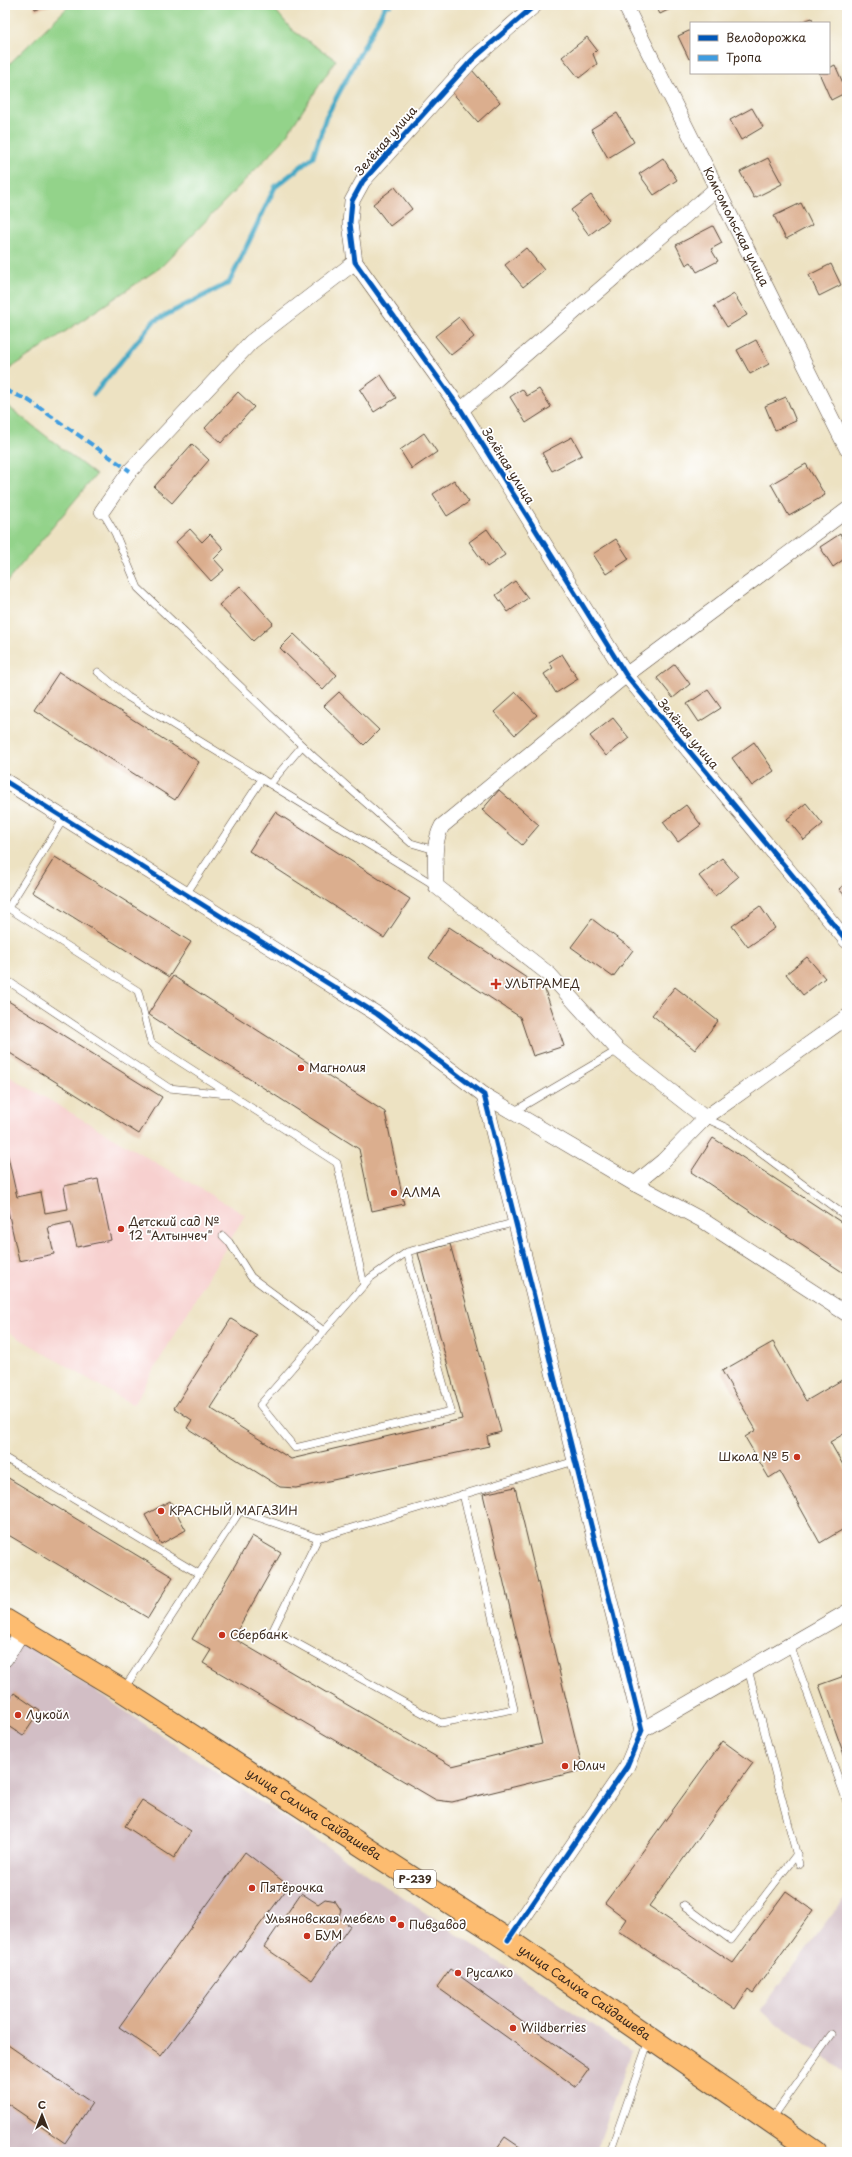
<svg xmlns="http://www.w3.org/2000/svg" width="852" height="2157" viewBox="0 0 852 2157" font-family="'Playpen Sans',sans-serif">
<style>
.built{fill:#f7d0cf}
.industrial{fill:#d2bec5}
.green{fill:#93d38a;stroke:#677e54}
.lines{fill:none;stroke-linecap:round;stroke-linejoin:round}
.stream{stroke:#44a8c4;stroke-width:5}
.building{fill:#dbae8e}
.service-casing{stroke:#564637;stroke-width:8}
.minor-casing{stroke:#564637;stroke-width:16}
.trunk-casing{stroke:#564637;stroke-width:24}
.service{stroke:#fff;stroke-width:7}
.minor{stroke:#fff;stroke-width:15}
.trunk{stroke:#fdbc6f;stroke-width:22}
.quiet{stroke:#3f9ce0;stroke-width:4;stroke-dasharray:8 4;stroke-linecap:butt}
.cycleway-casing{stroke:#fff;stroke-width:8}
.cycleway{stroke:#0057b8;stroke-width:5}
.poi-dot{fill:#c8321e;stroke:#fff;stroke-width:1.5}
.labels{text-anchor:middle;stroke-width:3.5;stroke-linejoin:round;paint-order:stroke}
.shield{fill:#fff;stroke:#766a62;stroke-width:1}
.shield-label{font-size:11px;font-weight:bold;fill:#3b2a1e}
.street-label{font-size:12px;fill:#3b2a1e;stroke:#fff}
.poi-label{font-size:12px;fill:#3b2a1e;stroke:#fff;text-anchor:start}
</style>
<rect width="100%" height="100%" fill="#fff"/>
<filter id="ink" filterUnits="userSpaceOnUse"><feTurbulence type="fractalNoise" baseFrequency=".025" numOctaves="2"/><feDisplacementMap in="SourceGraphic" scale="8" xChannelSelector="R" yChannelSelector="G"/><feConvolveMatrix kernelMatrix="1 2 1 2 8 2 1 2 1" color-interpolation-filters="sRGB"/></filter>
<filter id="wash" filterUnits="userSpaceOnUse"><feTurbulence type="fractalNoise" baseFrequency=".012" numOctaves="4" result="noise"/><feDisplacementMap in="SourceGraphic" scale="16" xChannelSelector="R" yChannelSelector="G"/><feGaussianBlur stdDeviation="0.9" result="paint"/><feColorMatrix in="noise" values="0 0 0 0 0 0 0 0 0 0 0 0 0 0 0 0 0 1.4 0 .05"/><feComposite in="paint" operator="in"/></filter>
<g filter="url(#wash)">
<rect width="100%" height="100%" fill="#ede2c2"/>
<!-- built -->
<path class="built" d="M5 1074 245 1215 133 1405 5 1330Z"/>
<!-- industrial -->
<g class="industrial">
<path d="M21 1641 631 2051 596 2152H5V1668Z"/>
<path d="M847 1895V2074L760 2011Z"/>
</g>
<!-- green -->
<g class="green">
<path d="M70 5H271L292 30 336 60 282 142 161 267 5 372V68Z"/>
<path d="M5 404 96 475 5 584Z"/>
</g>
<g class="lines">
<!-- stream -->
<path class="stream" d="M94 394 154 321 229 283 275 187 313 157 326 117 386 5H390"/>
</g>
<g id="blocks">
<!-- building -->
<g class="building">
<path d="M34 5H51L35 10Z"/>
<path d="M655 5H678L660 14Z"/>
<path d="M812 18 813 23H799Z"/>
<path d="M691 30V58L689 59 678 36Z"/>
<path d="M587 37 597 50 593 54 597 64 579 78 562 57Z"/>
<path d="M835 65 847 92 831 100 819 73H829V68Z"/>
<path d="M472 70 500 102 478 122 450 90Z"/>
<path d="M752 108 763 127 741 140 730 120Z"/>
<path d="M617 113 634 142 608 158 591 129Z"/>
<path d="M663 158 677 180 654 195 639 174Z"/>
<path d="M768 158 782 184 754 198 740 172Z"/>
<path d="M395 187 412 209 390 226 373 204Z"/>
<path d="M591 195 609 220 589 235 571 210Z"/>
<path d="M801 203 812 225 786 239 774 216Z"/>
<path d="M713 226 722 243 711 249 718 261 697 272 691 262 686 265 676 245Z"/>
<path d="M526 248 544 270 523 287 505 265Z"/>
<path d="M831 264 841 285 819 296 809 275Z"/>
<path d="M734 294 747 315 727 327 714 306Z"/>
<path d="M459 317 474 337 451 355 435 336Z"/>
<path d="M756 340 769 364 750 374 737 350Z"/>
<path d="M381 375 396 398 374 412 360 390Z"/>
<path d="M522 389 527 396 539 389 551 407 526 423 510 397Z"/>
<path d="M238 392 254 407 221 443 205 428Z"/>
<path d="M786 397 796 421 775 430 765 406Z"/>
<path d="M424 433 437 452 412 469 400 450Z"/>
<path d="M572 437 582 455 552 471 542 453Z"/>
<path d="M192 444 209 460 172 503 154 487Z"/>
<path d="M806 464 825 495 789 516 771 484Z"/>
<path d="M454 480 469 502 447 516 433 494Z"/>
<path d="M190 529 202 542 210 534 224 549 214 559 224 570 211 581 176 542Z"/>
<path d="M487 529 505 555 487 567 469 542Z"/>
<path d="M840 534 847 545V557L833 567 820 547Z"/>
<path d="M616 539 629 559 606 574 593 554Z"/>
<path d="M515 581 528 598 508 612 496 595Z"/>
<path d="M240 586 273 623 253 641 219 605Z"/>
<path d="M294 634 337 675 323 690 280 648Z"/>
<path d="M562 654 578 679 556 693 544 674 553 668 549 662Z"/>
<path d="M675 664 690 684 673 698 657 678Z"/>
<path d="M59 672 199 762 175 800 34 710Z"/>
<path d="M708 690 721 708 699 722 687 704Z"/>
<path d="M339 692 379 730 364 745 324 706Z"/>
<path d="M516 692 537 715 515 735 494 712Z"/>
<path d="M613 718 629 738 606 756 590 736Z"/>
<path d="M754 742 774 771 752 786 732 758Z"/>
<path d="M499 790 539 825 522 845 482 810Z"/>
<path d="M806 803 823 824 804 840 787 819Z"/>
<path d="M686 805 701 825 678 842 663 822Z"/>
<path d="M275 812 410 899 384 938 249 851Z"/>
<path d="M55 857 191 942 169 977 33 892Z"/>
<path d="M722 858 738 877 715 896 699 876Z"/>
<path d="M847 882V898L839 889Z"/>
<path d="M760 906 775 928 748 947 732 926Z"/>
<path d="M592 919 633 950 613 977 571 947Z"/>
<path d="M449 927 545 990 564 1046 533 1056 520 1017 429 958Z"/>
<path d="M807 957 825 978 803 995 786 974Z"/>
<path d="M173 976 385 1112 404 1204 372 1211 359 1149 148 1014Z"/>
<path d="M675 987 718 1021 695 1050 652 1015Z"/>
<path d="M5 999 162 1097 139 1134 5 1050Z"/>
<path d="M713 1138 847 1226V1275L691 1172Z"/>
<path d="M5 1143 17 1197 41 1192 45 1213 68 1209 64 1186 98 1179 111 1240 77 1247 71 1222 48 1227 54 1254 19 1261 5 1197Z"/>
<path d="M450 1244 501 1432 487 1436 489 1446 296 1488 280 1487 187 1428 192 1420 174 1408 231 1319 257 1335 210 1408 291 1459 462 1419 418 1253Z"/>
<path d="M773 1342 806 1401 847 1377V1432L830 1442 847 1472V1527L820 1543 780 1471 769 1478 745 1437 756 1430 722 1371Z"/>
<path d="M5 1476 173 1577 148 1618 5 1533Z"/>
<path d="M515 1487 583 1770 452 1802 436 1800 203 1663 211 1650 192 1639 252 1536 281 1553 233 1638 452 1766 542 1744 483 1494Z"/>
<path d="M170 1501 186 1530 161 1544 145 1515Z"/>
<path d="M847 1675V1763L819 1685Z"/>
<path d="M14 1693 40 1711 23 1736 5 1724V1706Z"/>
<path d="M723 1741 753 1763 649 1906 733 1963 786 1891 813 1910 753 1993 748 1989 735 2009 618 1931 626 1919 605 1903Z"/>
<path d="M142 1800 191 1831 174 1858 125 1826Z"/>
<path d="M245 1852 289 1886 161 2056 119 2027Z"/>
<path d="M301 1893 318 1904 325 1899 335 1901 341 1910 339 1918 350 1926 312 1980 264 1947Z"/>
<path d="M450 1969 589 2069 576 2087 437 1987Z"/>
<path d="M5 2043 92 2103 65 2143 5 2102Z"/>
<path d="M505 2137 527 2152H494Z"/>
</g>
</g>
</g>
<g filter="url(#ink)">
<use href="#blocks" fill-opacity="0" stroke="#564637" stroke-width="1"/>
<g class="lines">
<defs>
<g id="service">
<path d="M102 511 115 533 138 588 313 756 411 843 435 850"/>
<path d="M98 672 128 697 436 886"/>
<path d="M270 784 302 746"/>
<path d="M64 818 8 908 138 991 151 1043 337 1163 364 1285"/>
<path d="M186 894 262 779"/>
<path d="M5 979 169 1088 227 1094"/>
<path d="M513 1112 618 1050"/>
<path d="M705 1118 727 1128 847 1217"/>
<path d="M223 1236 229 1242 251 1277 324 1331"/>
<path d="M407 1252 370 1278 260 1405 295 1448 451 1411 407 1252 516 1222"/>
<path d="M5 1458 199 1574"/>
<path d="M318 1538 273 1630 441 1723 514 1709 463 1494"/>
<path d="M790 1645 847 1802"/>
<path d="M748 1669 799 1864"/>
<path d="M124 1689 240 1511 318 1538 575 1461"/>
<path d="M684 1905 731 1940 797 1854"/>
<path d="M771 2120 831 2035"/>
<path d="M610 2152 649 2040"/>
</g>
<g id="minor">
<path d="M535 5 472 60 363 181 352 201 350 223 355 262 461 410 626 675 847 941"/>
<path id="s1" d="M625 5 847 449"/>
<path d="M461 410 717 188"/>
<path d="M102 511 130 471 251 342 355 262"/>
<path d="M5 781 377 1014 484 1095 642 1730 627 1766 508 1940"/>
<path d="M484 1095 635 1184 663 1161 705 1118 847 1017"/>
<path d="M705 1118 618 1050 550 975 436 886C436 866 432 844 442 826L626 675 847 510"/>
<path d="M635 1184 702 1220 847 1314"/>
<path d="M5 1659 23 1630"/>
<path d="M642 1730 847 1612"/>
</g>
<g id="trunk">
<path id="s2" d="M5 1620 123 1691 508 1940 815 2152"/>
</g>
</defs>
<!-- service casing -->
<use href="#service" class="service-casing"/>
<!-- minor casing -->
<use href="#minor" class="minor-casing"/>
<!-- trunk casing -->
<use href="#trunk" class="trunk-casing"/>
<!-- service -->
<use href="#service" class="service"/>
<!-- minor -->
<use href="#minor" class="minor"/>
<!-- trunk -->
<use href="#trunk" class="trunk"/>
<!-- quiet -->
<path class="quiet" d="M5 390 28 400 130 471"/>
<defs>
<g id="cycleway">
<path d="M535 5 472 60 363 181 352 201 350 223 355 262 461 410 626 675 847 941"/>
<path d="M5 781 377 1014 484 1095 642 1730 627 1766 508 1940"/>
</g>
</defs>
<!-- cycleway casing -->
<use href="#cycleway" class="cycleway-casing"/>
<!-- cycleway -->
<use href="#cycleway" class="cycleway"/>
</g>
</g>
<!-- markers -->
<g class="poi-dot">
<path d="M494 978h4v4h4v4h-4v4h-4v-4h-4v-4h4z"/>
<circle cx="301" cy="1068" r="4"/>
<circle cx="394" cy="1193" r="4"/>
<circle cx="121" cy="1229" r="4"/>
<circle cx="797" cy="1457" r="4"/>
<circle cx="161" cy="1511" r="4"/>
<circle cx="222" cy="1635" r="4"/>
<circle cx="18" cy="1715" r="4"/>
<circle cx="565" cy="1766" r="4"/>
<circle cx="252" cy="1888" r="4"/>
<circle cx="393" cy="1919" r="4"/>
<circle cx="401" cy="1925" r="4"/>
<circle cx="307" cy="1936" r="4"/>
<circle cx="458" cy="1973" r="4"/>
<circle cx="513" cy="2028" r="4"/>
</g>
<g class="labels">
<!-- shield labels -->
<rect class="shield" x="394" y="1870" width="42" height="18" rx="3"/>
<g class="shield-label">
<text x="415" y="1883">Р-239</text>
</g>
<!-- street labels -->
<g class="street-label">
<text transform="translate(386 141) rotate(-49)" y="4">Зелёная улица</text>
<text dy="4" stroke="none"><textPath href="#s1" startOffset="248">Комсомольская улица</textPath></text>
<text transform="translate(508 466) rotate(58)" y="4">Зелёная улица</text>
<text transform="translate(688 734) rotate(50)" y="4">Зелёная улица</text>
<text dy="4" stroke="none"><textPath href="#s2" startOffset="365">улица Салиха Сайдашева</textPath></text>
<text dy="4" stroke="none"><textPath href="#s2" startOffset="689">улица Салиха Сайдашева</textPath></text>
</g>
<!-- poi labels -->
<g class="poi-label">
<text x="505" y="988">УЛЬТРАМЕД</text>
<text x="309" y="1072">Магнолия</text>
<text x="402" y="1197">АЛМА</text>
<text x="129" y="1226">Детский сад №<tspan x="129" dy="14">12 "Алтынчеч"</tspan></text>
<text x="789" y="1461" text-anchor="end">Школа № 5</text>
<text x="169" y="1515">КРАСНЫЙ МАГАЗИН</text>
<text x="230" y="1639">Сбербанк</text>
<text x="26" y="1719">Лукойл</text>
<text x="573" y="1770">Юлич</text>
<text x="260" y="1892">Пятёрочка</text>
<text x="385" y="1923" text-anchor="end">Ульяновская мебель</text>
<text x="409" y="1929">Пивзавод</text>
<text x="315" y="1940">БУМ</text>
<text x="466" y="1977">Русалко</text>
<text x="521" y="2032">Wildberries</text>
</g>
</g>
<!-- margin -->
<rect width="852" height="2157" fill="none" stroke="#fff" stroke-width="20"/>
<!-- legend -->
<rect x="690" y="22" width="140" height="52" fill="#ffffff" stroke="#b1aaa5"/>
<rect x="698" y="35" width="20" height="6" fill="#0057b8" stroke="#b1aaa5"/>
<text x="726" y="42" font-size="12" fill="#3b2a1e">Велодорожка</text>
<rect x="698" y="55" width="20" height="6" fill="#3f9ce0" stroke="#b1aaa5"/>
<text x="726" y="62" font-size="12" fill="#3b2a1e">Тропа</text>
<!-- north arrow -->
<g transform="translate(42 2115)" stroke="#ffffff" stroke-width="3" paint-order="stroke">
<path d="M0-3L7 15L0 10L-7 15Z" fill="#3b2a1e"/>
<text y="-6" font-size="11" font-weight="bold" text-anchor="middle" fill="#3b2a1e">С</text>
</g>
</svg>
